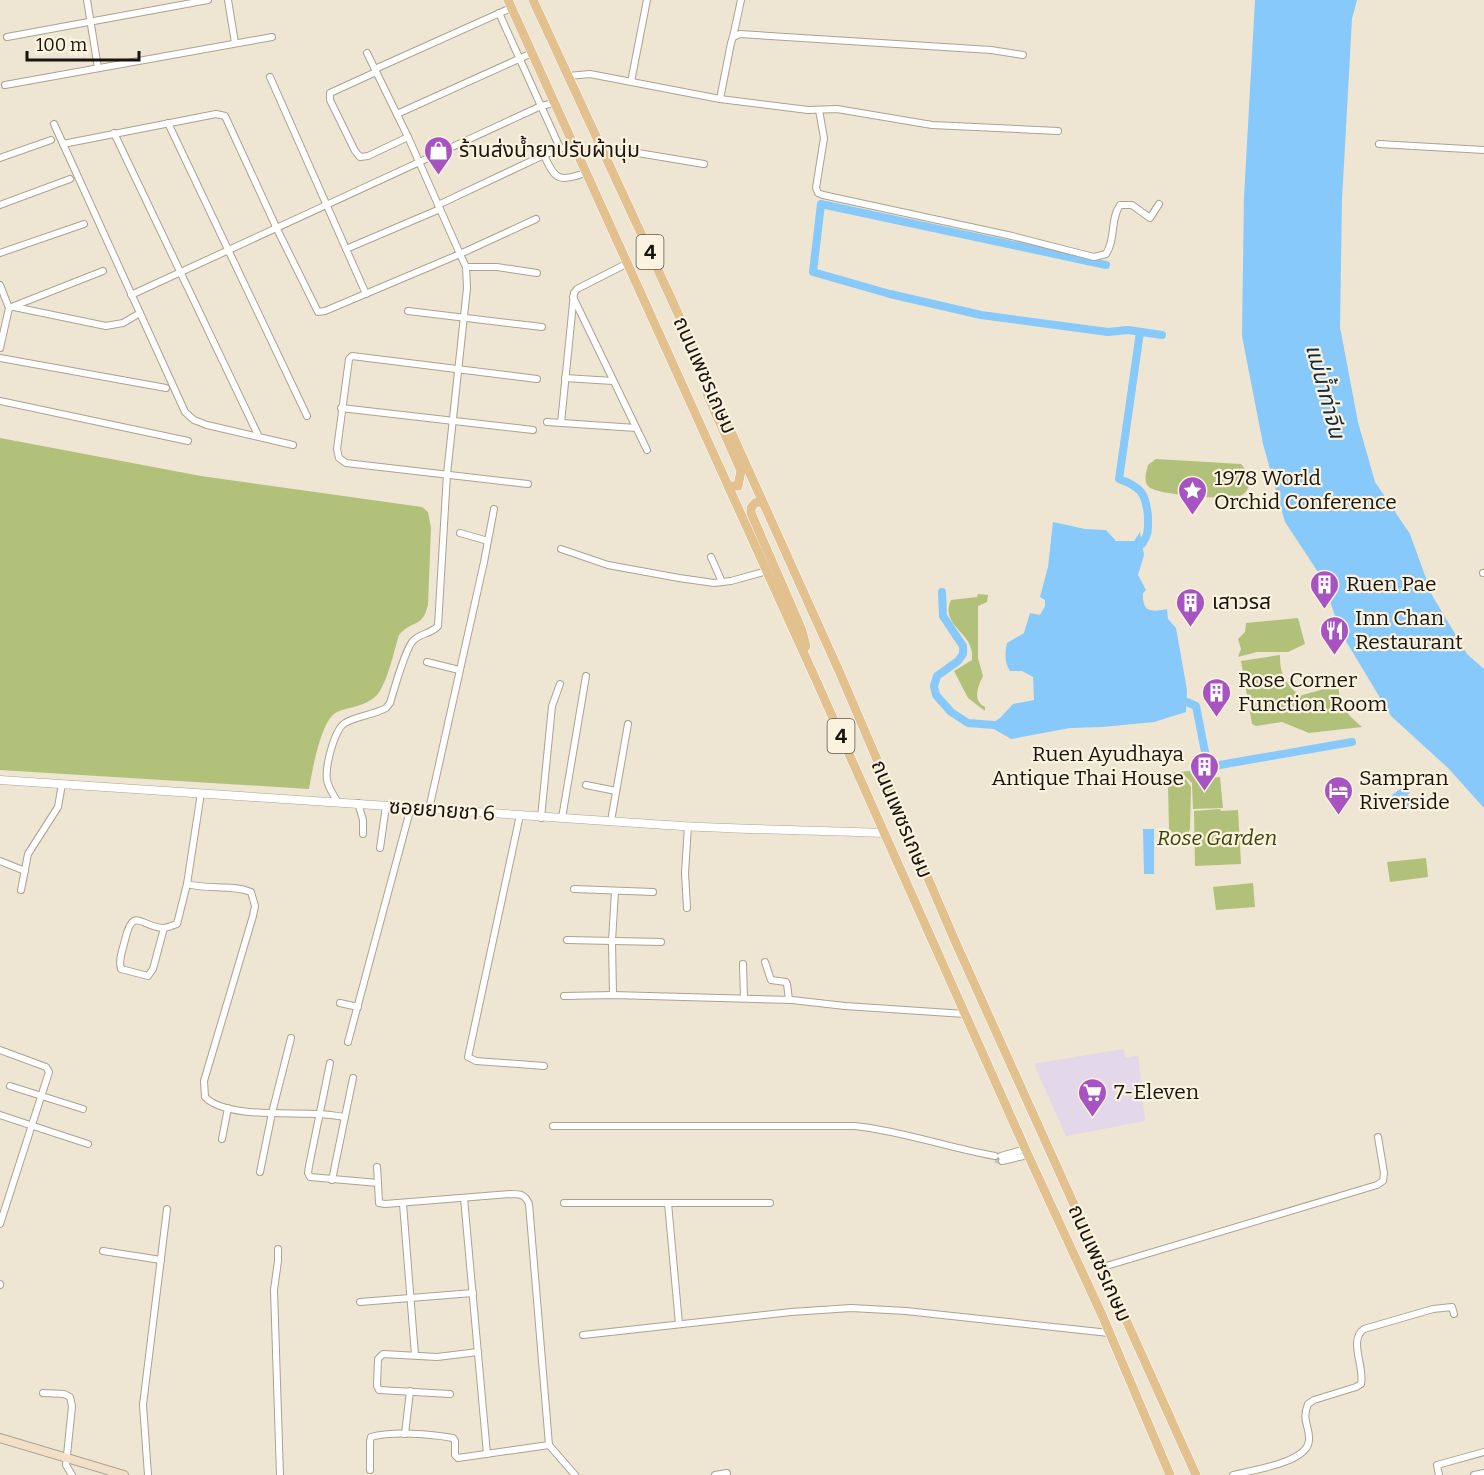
<svg xmlns="http://www.w3.org/2000/svg" width="1484" height="1475" viewBox="0 0 1484 1475" font-family="Bitter,'Noto Sans Thai',serif">
<style>
.commercial{fill:#e3d7ea}
.green{fill:#b2c179}
.water{fill:#87c9fb}
.lines{fill:none;stroke-linecap:round;stroke-linejoin:round}
.canal{stroke:#87c9fb;stroke-width:8}
.minor-tunnel{stroke:#cec6b5;stroke-width:6;stroke-dasharray:6 3;stroke-linecap:butt}
.minor-casing{stroke:#aba392;stroke-width:8}
.tertiary-casing{stroke:#aba392;stroke-width:9}
.secondary-casing{stroke:#aba392;stroke-width:10}
.primary-casing{stroke:#fff;stroke-width:10}
.minor{stroke:#fff;stroke-width:6}
.tertiary{stroke:#fff;stroke-width:8}
.secondary{stroke:#f1e0c7;stroke-width:8}
.primary{stroke:#e2c18e;stroke-width:9}
.labels{text-anchor:middle;stroke-width:4.5;stroke-linejoin:round;paint-order:stroke}
.shield{fill:#fbf2df;stroke:#5c574d;stroke-width:1.5}
.shield-label{font-size:20px;font-weight:bold;fill:#18150f}
.poi-label{font-size:21px;fill:#18150f;stroke:#fbf2df;text-anchor:start}
.street-label{font-size:21px;fill:#18150f;stroke:#fbf2df}
.park-label{font-size:21px;font-style:italic;fill:#39420a;stroke:#fbf2df}
.water-label{font-size:22px;font-style:italic;fill:#0f2c41;stroke:#fbf2df}
</style>
<rect width="100%" height="100%" fill="#eee5d2"/>
<!-- commercial -->
<path class="commercial" d="M1124 1049 1125 1058 1138 1056 1145 1121 1066 1136 1034 1064Z"/>
<!-- green -->
<g class="green">
<path d="M0 438 201 476 422 507 428 512 431 528 428 605C422 629 413 619 399 635 394 651 387 685 376 696 366 706 349 707 337 712 321 719 312 772 309 789L0 770Z"/>
<path d="M1156 459 1241 464 1249 474C1251 482 1249 491 1242 495 1233 501 1156 495 1149 487 1143 481 1146 473 1148 465Z"/>
<path d="M978 594 988 595 987 602 978 606V658L983 676C978 686 972 701 985 707V711L968 698 954 671 972 660C976 632 939 627 951 600L977 597Z"/>
<path d="M1298 618 1305 644 1288 652H1257L1238 657 1241 649 1238 639 1245 632 1246 623Z"/>
<path d="M1280 655C1280 676 1285 681 1299 696L1338 685C1340 707 1346 713 1362 727L1309 733 1282 722 1256 726 1252 724 1241 661Z"/>
<path d="M1198 770 1199 779 1220 777 1223 808 1193 809 1192 783 1183 774 1171 776 1164 784 1162 780 1171 773Z"/>
<path d="M1176 777 1185 778 1191 787 1190 829 1188 834 1178 838 1169 829 1168 786 1170 782Z"/>
<path d="M1220 809 1221 811 1238 810 1241 864 1195 866 1194 811Z"/>
<path d="M1426 858 1428 877 1390 882 1387 862Z"/>
<path d="M1253 883 1255 907 1216 910 1213 887Z"/>
</g>
<!-- water -->
<g class="water">
<path d="M1255 0H1357L1352 19 1342 200 1340 327 1358 422 1375 482 1410 534 1432 595 1467 654 1484 669V808L1448 768 1391 716 1341 633 1322 578 1285 522 1263 444 1242 336 1244 197Z"/>
<path d="M1053 522 1085 529 1106 530 1116 541H1134L1140 532 1144 555 1138 575 1146 590 1143 593C1142 613 1151 612 1167 609L1168 619 1176 628 1187 690 1186 712 1154 722 1102 727 1070 728 1011 739 994 729V722L1000 718 1013 704 1034 700 1033 677 1022 671H1010C1004 661 1005 653 1007 643L1024 633 1030 613 1040 615 1045 606V600L1040 597 1048 567Z"/>
<path d="M1403 787H1408L1411 790 1407 797 1412 803V806L1407 808 1403 805 1401 810H1396L1394 807 1395 802 1392 795Z"/>
<path d="M1143 829H1154V874H1144Z"/>
</g>
<g class="lines">
<!-- canal -->
<g class="canal">
<path d="M1106 265 821 204 813 272 890 294 981 315 1108 332 1128 330 1162 335"/>
<path d="M1140 332 1119 479C1141 487 1146 493 1148 517 1148 529 1149 534 1142 544"/>
<path d="M942 592 943 616 963 646V654L958 661 937 676 934 686 936 695 951 712 968 723 994 725"/>
<path d="M1187 702 1196 706 1208 767 1352 742"/>
</g>
<!-- minor-tunnel -->
<path class="minor-tunnel" d="M995 1160 1002 1161"/>
<defs>
<g id="minor">
<path d="M87 0 98 68"/>
<path d="M228 0 235 43"/>
<path d="M499 13 560 148"/>
<path d="M7 37 208 0"/>
<path d="M733 37 741 0"/>
<path d="M367 53 408 137 460 254 536 219"/>
<path d="M375 69 511 8"/>
<path d="M376 72 330 93V100L355 151 360 157 368 156 408 137"/>
<path d="M568 76 590 74 720 99 808 110 837 109 932 125 1058 131"/>
<path d="M270 77 366 294"/>
<path d="M631 82 647 0"/>
<path d="M5 85 272 37"/>
<path d="M720 99 731 43 733 37 740 34 991 50 1023 55"/>
<path d="M819 110 824 138 816 188 818 193 823 195 1012 236 1094 257 1106 254C1116 239 1110 219 1120 205H1132L1150 218 1159 204"/>
<path d="M397 114 532 53"/>
<path d="M168 123 307 416"/>
<path d="M54 124 185 412 194 420 207 425 293 445"/>
<path d="M114 133 258 435"/>
<path d="M63 144 216 114 225 116 277 229 318 312 325 311 460 254 466 267"/>
<path d="M1379 144 1484 150"/>
<path d="M544 155C556 182 559 181 586 173"/>
<path d="M605 155 632 152 704 164"/>
<path d="M0 158 51 140"/>
<path d="M0 205 70 179"/>
<path d="M438 205 544 155 573 144"/>
<path d="M346 249 440 209"/>
<path d="M0 253 84 224"/>
<path d="M0 285 9 308 0 348"/>
<path d="M131 295 541 106 554 103"/>
<path d="M573 297 647 450"/>
<path d="M14 307 106 326 123 323 140 313"/>
<path d="M9 308 103 271"/>
<path d="M408 311 542 327"/>
<path d="M0 358 166 388"/>
<path d="M565 378 613 381"/>
<path d="M0 401 188 441"/>
<path d="M341 408 533 430"/>
<path d="M547 422 636 428"/>
<path d="M561 423 574 293 577 289 628 263"/>
<path d="M528 484 346 463 339 458 337 449 349 359 352 356 537 379"/>
<path d="M460 533 488 541"/>
<path d="M561 549 608 565 679 578 714 583 731 581 767 571"/>
<path d="M711 557 722 582"/>
<path d="M1483 573H1484"/>
<path d="M427 662 459 670"/>
<path d="M586 785 616 791"/>
<path d="M201 793 187 884C208 890 231 884 251 892L255 906 253 916 204 1081 205 1097C225 1118 289 1112 317 1114 327 1114 336 1116 345 1117"/>
<path d="M337 801C333 794 328 787 327 780 325 767 334 730 345 723 357 716 373 715 386 708L390 703C394 690 406 646 414 640 421 633 431 634 438 626L447 474 467 288 466 267H497L537 273"/>
<path d="M358 803 363 820V834"/>
<path d="M429 809 484 562 494 509"/>
<path d="M520 815 468 1057 476 1061 544 1066"/>
<path d="M541 818 552 706 560 684"/>
<path d="M562 818 586 676"/>
<path d="M611 821 628 724"/>
<path d="M380 848 386 806"/>
<path d="M0 861 25 871"/>
<path d="M574 889 653 892"/>
<path d="M21 890 28 854 58 807 62 784"/>
<path d="M687 908 685 873 688 826"/>
<path d="M164 928 153 969 148 976 121 969C118 960 123 949 125 940 133 905 141 927 163 928 168 928 173 925 177 924L187 884"/>
<path d="M567 940 661 942"/>
<path d="M765 962 771 980 786 982 787 984 789 1000"/>
<path d="M743 964 744 998"/>
<path d="M613 995 612 941 615 891"/>
<path d="M564 996 613 995 792 1000 845 1006 965 1014"/>
<path d="M340 1003 358 1007"/>
<path d="M348 1042 411 807"/>
<path d="M0 1050 46 1067 49 1072 0 1224"/>
<path d="M330 1063 309 1166 308 1173 310 1177 378 1183 379 1203 385 1204 510 1194C520 1194 525 1194 529 1204L549 1445 575 1475"/>
<path d="M10 1086 83 1109"/>
<path d="M0 1115 88 1144"/>
<path d="M553 1126H855C903 1131 948 1148 995 1156"/>
<path d="M222 1139 228 1108"/>
<path d="M1001 1156 1025 1149"/>
<path d="M1002 1161 1028 1155"/>
<path d="M377 1167 378 1183"/>
<path d="M260 1172 272 1113 291 1038"/>
<path d="M332 1180 353 1078"/>
<path d="M464 1198 487 1454"/>
<path d="M564 1203H770"/>
<path d="M668 1203 679 1324"/>
<path d="M403 1204 415 1355"/>
<path d="M278 1249V1261L274 1290 280 1475"/>
<path d="M103 1251 161 1260"/>
<path d="M1103 1267 1377 1185 1383 1181 1384 1173 1378 1137"/>
<path d="M0 1284V1285"/>
<path d="M360 1302 473 1293"/>
<path d="M583 1335 791 1312 851 1308 906 1311 1109 1333"/>
<path d="M43 1393 64 1394 70 1397 72 1406 66 1465 72 1475"/>
<path d="M450 1394 379 1390 377 1386 378 1359 383 1354 437 1357 478 1352"/>
<path d="M405 1434 410 1391"/>
<path d="M370 1470V1441L371 1437C393 1431 431 1434 453 1438L455 1441V1455L458 1458 549 1445"/>
<path d="M148 1475 143 1405 167 1209"/>
<path d="M715 1475 727 1473"/>
<path d="M1233 1475C1252 1470 1308 1463 1309 1440 1310 1425 1301 1422 1308 1404L1314 1400 1356 1387 1361 1384C1365 1367 1348 1340 1364 1329L1433 1309 1452 1307 1454 1314"/>
<path d="M1439 1475 1437 1465 1484 1452"/>
<path d="M1474 1475 1484 1473"/>
</g>
<path id="tertiary" d="M0 780C222 793 444 811 666 825 739 830 812 830 885 833"/>
<path id="secondary" d="M0 1438 124 1475"/>
<g id="primary">
<path d="M508 0 816 680 1028 1155 1102 1315 1170 1475"/>
<path d="M533 0 670 296 839 671 955 941 1196 1475"/>
<path d="M707 382V394L741 471 738 486H728"/>
<path d="M762 502 755 503 751 508V513L801 628 806 646 803 650"/>
</g>
</defs>
<!-- minor casing -->
<use href="#minor" class="minor-casing"/>
<!-- tertiary casing -->
<use href="#tertiary" class="tertiary-casing"/>
<!-- secondary casing -->
<use href="#secondary" class="secondary-casing"/>
<!-- primary casing -->
<use href="#primary" class="primary-casing"/>
<!-- minor -->
<use href="#minor" class="minor"/>
<!-- tertiary -->
<use href="#tertiary" class="tertiary"/>
<!-- secondary -->
<use href="#secondary" class="secondary"/>
<!-- primary -->
<use href="#primary" class="primary"/>
</g>
<!-- icons -->
<defs>
<symbol id="shop-pin" viewBox="-11 -11 22 30"><path d="M0 17L-7.5 6A9.5 9.5 0 1 1 7.5 6Z" fill="#a753c1" stroke="#fbf2df"/><path d="M-5-2.5h2.3a2.7 3.5 0 0 1 5.4 0H5L5.5 6h-11ZM-1.5-2.5h3a1.5 2.3 0 0 0-3 0Z" fill="#fff"/></symbol>
<symbol id="sight-pin" viewBox="-11 -11 22 30"><path d="M0 17L-7.5 6A9.5 9.5 0 1 1 7.5 6Z" fill="#a753c1" stroke="#fbf2df"/><path d="M0-6L1.8-2.2L6-1.7L2.9 1.2L3.7 5.4L0 3.3L-3.7 5.4L-2.9 1.2L-6-1.7L-1.8-2.2Z" fill="#fff"/></symbol>
<symbol id="building-pin" viewBox="-11 -11 22 30"><path d="M0 17L-7.5 6A9.5 9.5 0 1 1 7.5 6Z" fill="#a753c1" stroke="#fbf2df"/><path d="M-4-6H4V6H1V3H-1V6H-4ZM-2.5-4.3h1.7v1.8h-1.7ZM.8-4.3h1.7v1.8H.8ZM-2.5-1h1.7V.8h-1.7ZM.8-1h1.7V.8H.8Z" fill="#fff"/></symbol>
<symbol id="restaurant-pin" viewBox="-11 -11 22 30"><path d="M0 17L-7.5 6A9.5 9.5 0 1 1 7.5 6Z" fill="#a753c1" stroke="#fbf2df"/><path d="M-5-6h1v4h1v-4h1v4h1v-4h1v5L-1.5 .5V6h-2V.5L-5-1ZM5-6V6H3V1.5H1.5Q1.5-4 5-6Z" fill="#fff"/></symbol>
<symbol id="hotel-pin" viewBox="-11 -11 22 30"><path d="M0 17L-7.5 6A9.5 9.5 0 1 1 7.5 6Z" fill="#a753c1" stroke="#fbf2df"/><path d="M-6-4.5h1.5V1H6V5H4.5V3h-9V5H-6ZM-4 0a1.8 1.8 0 1 1 3.6 0ZM.5 0V-2.5h3Q6-2.5 6 0Z" fill="#fff"/></symbol>
<symbol id="supermarket-pin" viewBox="-11 -11 22 30"><path d="M0 17L-7.5 6A9.5 9.5 0 1 1 7.5 6Z" fill="#a753c1" stroke="#fbf2df"/><path d="M-6-5.5h2.5l.6 2H6L4.5 2H-2.5L-4.4-4H-6ZM-1.5 3.2a1.3 1.3 0 1 0 .1 0ZM3 3.2a1.3 1.3 0 1 0 .1 0Z" fill="#fff"/></symbol>
</defs>
<g fill-rule="evenodd">
<use href="#shop-pin" x="422" y="134" width="33" height="45"/>
<use href="#sight-pin" x="1176" y="474" width="33" height="45"/>
<use href="#building-pin" x="1308" y="568" width="33" height="45"/>
<use href="#building-pin" x="1174" y="586" width="33" height="45"/>
<use href="#restaurant-pin" x="1318" y="614" width="33" height="45"/>
<use href="#building-pin" x="1200" y="676" width="33" height="45"/>
<use href="#building-pin" x="1188" y="750" width="33" height="45"/>
<use href="#hotel-pin" x="1322" y="774" width="33" height="45"/>
<use href="#supermarket-pin" x="1076" y="1076" width="33" height="45"/>
</g>
<g class="labels">
<!-- shield labels -->
<g class="shield">
<rect x="636.5" y="235" width="27" height="34" rx="4.5"/>
<rect x="827.5" y="719" width="27" height="34" rx="4.5"/>
</g>
<g class="shield-label">
<text x="650" y="259">4</text>
<text x="841" y="743">4</text>
</g>
<!-- poi labels -->
<g class="poi-label">
<text x="459" y="157">ร้านส่งน้ำยาปรับผ้านุ่ม</text>
<text x="1214" y="485">1978 World<tspan x="1214" dy="24">Orchid Conference</tspan></text>
<text x="1346" y="591">Ruen Pae</text>
<text x="1212" y="609">เสาวรส</text>
<text x="1355" y="625">Inn Chan<tspan x="1355" dy="24">Restaurant</tspan></text>
<text x="1238" y="687">Rose Corner<tspan x="1238" dy="24">Function Room</tspan></text>
<text x="1184" y="761" text-anchor="end">Ruen Ayudhaya<tspan x="1184" dy="24">Antique Thai House</tspan></text>
<text x="1359" y="785">Sampran<tspan x="1359" dy="24">Riverside</tspan></text>
<text x="1114" y="1099">7-Eleven</text>
</g>
<!-- street labels -->
<g class="street-label">
<text transform="translate(705 375) rotate(66)" y="7">ถนนเพชรเกษม</text>
<text transform="translate(442 810) rotate(4)" y="7">ซอยยายชา 6</text>
<text transform="translate(902 819) rotate(67)" y="7">ถนนเพชรเกษม</text>
<text transform="translate(1100 1263) rotate(66)" y="7">ถนนเพชรเกษม</text>
</g>
<!-- park labels -->
<g class="park-label">
<text x="1217" y="845">Rose Garden</text>
</g>
<!-- water labels -->
<g class="water-label">
<text transform="translate(1326 391) rotate(75)" y="8">แม่น้ำท่าจีน</text>
</g>
</g>
<!-- scale -->
<path d="M27 51v9h112v-9" fill="none" stroke="#18150f" stroke-width="3"/>
<text x="36" y="51" font-size="18" fill="#18150f" stroke="#fbf2df" stroke-width="4.5" paint-order="stroke">100 m</text>
</svg>
